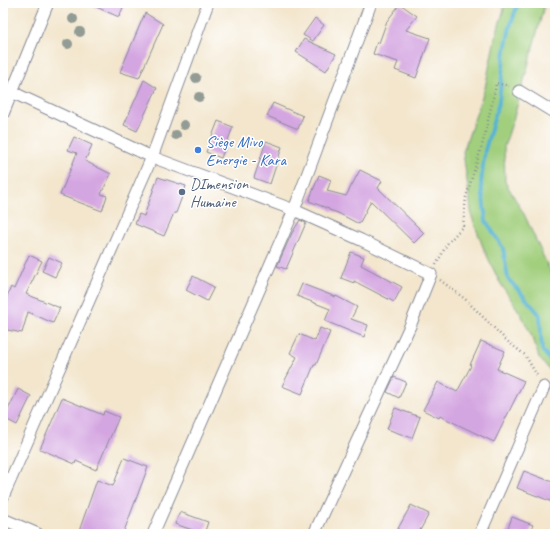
<svg xmlns="http://www.w3.org/2000/svg" width="558" height="537" viewBox="0 0 558 537" font-family="Caveat,sans-serif">
<style>
.green{fill:#a1cf7d;stroke:#5e7f6e}
.lines{fill:none;stroke-linecap:round;stroke-linejoin:round}
.stream{stroke:#55b3d3;stroke-width:4}
.building{fill:#d4a6e1}
.street-casing{stroke:#878a96;stroke-width:13}
.path{stroke:#878a96;stroke-width:2.5;stroke-dasharray:1 3;stroke-linecap:butt}
.street{stroke:#fff;stroke-width:11}
.tree{fill:#929c95}
.shop-dot{fill:#3f7fe0;stroke:#fff;stroke-width:1.5}
.service-dot{fill:#5c6f8a;stroke:#fff;stroke-width:1.5}
.labels{text-anchor:middle;stroke-width:3;stroke-linejoin:round;paint-order:stroke}
.shop-label{font-size:16px;fill:#366cbe;stroke:#fff;text-anchor:start}
.service-label{font-size:16px;fill:#4e5e75;stroke:#fff;text-anchor:start}
</style>
<rect width="100%" height="100%" fill="#fff"/>
<filter id="ink" filterUnits="userSpaceOnUse"><feTurbulence type="fractalNoise" baseFrequency=".025" numOctaves="2"/><feDisplacementMap in="SourceGraphic" scale="8" xChannelSelector="R" yChannelSelector="G"/><feConvolveMatrix kernelMatrix="1 2 1 2 8 2 1 2 1" color-interpolation-filters="sRGB"/></filter>
<filter id="wash" filterUnits="userSpaceOnUse"><feTurbulence type="fractalNoise" baseFrequency=".012" numOctaves="4" result="noise"/><feDisplacementMap in="SourceGraphic" scale="16" xChannelSelector="R" yChannelSelector="G"/><feGaussianBlur stdDeviation="0.9" result="paint"/><feColorMatrix in="noise" values="0 0 0 0 0 0 0 0 0 0 0 0 0 0 0 0 0 1.4 0 .05"/><feComposite in="paint" operator="in"/></filter>
<g filter="url(#wash)">
<rect width="100%" height="100%" fill="#f3e6cd"/>
<!-- green -->
<path class="green" d="M501 3H545L514 117 504 147 505 182 524 214 555 282V376L539 358 534 341 522 316 499 281 483 247 472 217 463 152 485 88 495 38 504 9Z"/>
<g class="lines">
<!-- stream -->
<path class="stream" d="M518 3 510 27 505 50 499 101 485 150 481 183 486 221 503 248 508 279 521 293 540 315 542 350 555 366"/>
</g>
<g id="blocks">
<!-- building -->
<g class="building">
<path d="M87 3H125L119 17Z"/>
<path d="M400 4 417 16 406 30 430 38 416 78 395 70 398 62 373 54 377 42 379 43 387 21Z"/>
<path d="M145 13 163 24 139 78 120 72Z"/>
<path d="M315 18 324 25 313 41 303 35Z"/>
<path d="M304 39 336 54 326 71 296 52Z"/>
<path d="M144 80 157 88 137 131 124 125Z"/>
<path d="M273 103 303 116 298 129 267 116Z"/>
<path d="M218 121 233 127 221 158 206 152Z"/>
<path d="M74 137 92 145 85 161 111 174 101 194 107 196 102 211 60 195 77 153 68 150Z"/>
<path d="M266 141 282 147 270 184 254 178Z"/>
<path d="M360 170 382 181 378 188 424 233 414 243 371 201 359 224 338 213 329 210V209L309 201 319 175 331 180 327 191 346 196Z"/>
<path d="M158 177 186 186 176 213H174L164 236 135 224 139 214 144 216Z"/>
<path d="M300 220 306 223 286 269 277 266 292 233Z"/>
<path d="M351 252 364 257 361 265 402 287 394 302 354 281V283L341 278Z"/>
<path d="M29 255 42 261 26 294 60 308 53 323 28 312 22 333 3 329V319L7 304 4 303 11 287 14 289Z"/>
<path d="M49 257 62 263 55 277 42 271Z"/>
<path d="M193 276 214 287 207 301 186 290Z"/>
<path d="M302 284 336 297V296L357 307 351 319 368 325 364 337 325 321 330 309 297 296Z"/>
<path d="M320 328 330 332 316 365H314L302 394 282 386 297 357 290 353 299 334 315 341Z"/>
<path d="M481 341 505 351 497 369 524 381 494 442 440 416 439 418 423 410 438 382 457 392 471 366 470 365Z"/>
<path d="M394 377 406 382 399 398 387 392Z"/>
<path d="M18 389 31 396 17 425 4 418Z"/>
<path d="M62 398 103 415 104 411 119 417 96 470 76 461 75 464 40 449Z"/>
<path d="M395 408 420 417 412 438 387 429Z"/>
<path d="M124 458 148 467 123 534H78L97 480 113 486Z"/>
<path d="M524 471 555 483V503L517 488Z"/>
<path d="M411 505 429 514 418 534H395Z"/>
<path d="M180 512 208 522 204 534 175 524Z"/>
<path d="M512 517 533 525 529 534H506Z"/>
</g>
</g>
</g>
<g filter="url(#ink)">
<use href="#blocks" fill-opacity="0" stroke="#878a96" stroke-width="1"/>
<g class="lines">
<defs>
<g id="street">
<path d="M3 88 152 157 294 210 361 240 431 274 410 326 314 534"/>
<path d="M519 91 555 113"/>
<path d="M3 114 48 3"/>
<path d="M3 497 152 157 208 3"/>
<path d="M3 519 38 534"/>
<path d="M153 534 294 210 371 3"/>
<path d="M480 534 544 387"/>
</g>
</defs>
<!-- street casing -->
<use href="#street" class="street-casing"/>
<!-- path -->
<g class="path">
<path d="M436 265 447 244 463 226 466 197 483 142 495 90 496 83 509 86"/>
<path d="M440 280 465 299 507 341 525 355 538 377"/>
</g>
<!-- street -->
<use href="#street" class="street"/>
</g>
<!-- trees -->
<g class="tree">
<circle cx="73" cy="19" r="5"/>
<circle cx="80" cy="32" r="5"/>
<circle cx="68" cy="44" r="5"/>
<circle cx="196" cy="78" r="5"/>
<circle cx="199" cy="97" r="5"/>
<circle cx="184" cy="125" r="5"/>
<circle cx="176" cy="135" r="5"/>
</g>
</g>
<!-- markers -->
<circle class="shop-dot" cx="198" cy="150" r="4"/>
<circle class="service-dot" cx="182" cy="192" r="4"/>
<g class="labels">
<!-- shop labels -->
<g class="shop-label">
<text x="206" y="147">Siège Mivo<tspan x="206" dy="18">Energie - Kara</tspan></text>
</g>
<!-- service labels -->
<g class="service-label">
<text x="190" y="189">DImension<tspan x="190" dy="18">Humaine</tspan></text>
</g>
</g>
<!-- margin -->
<rect width="558" height="537" fill="none" stroke="#fff" stroke-width="16"/>
</svg>
